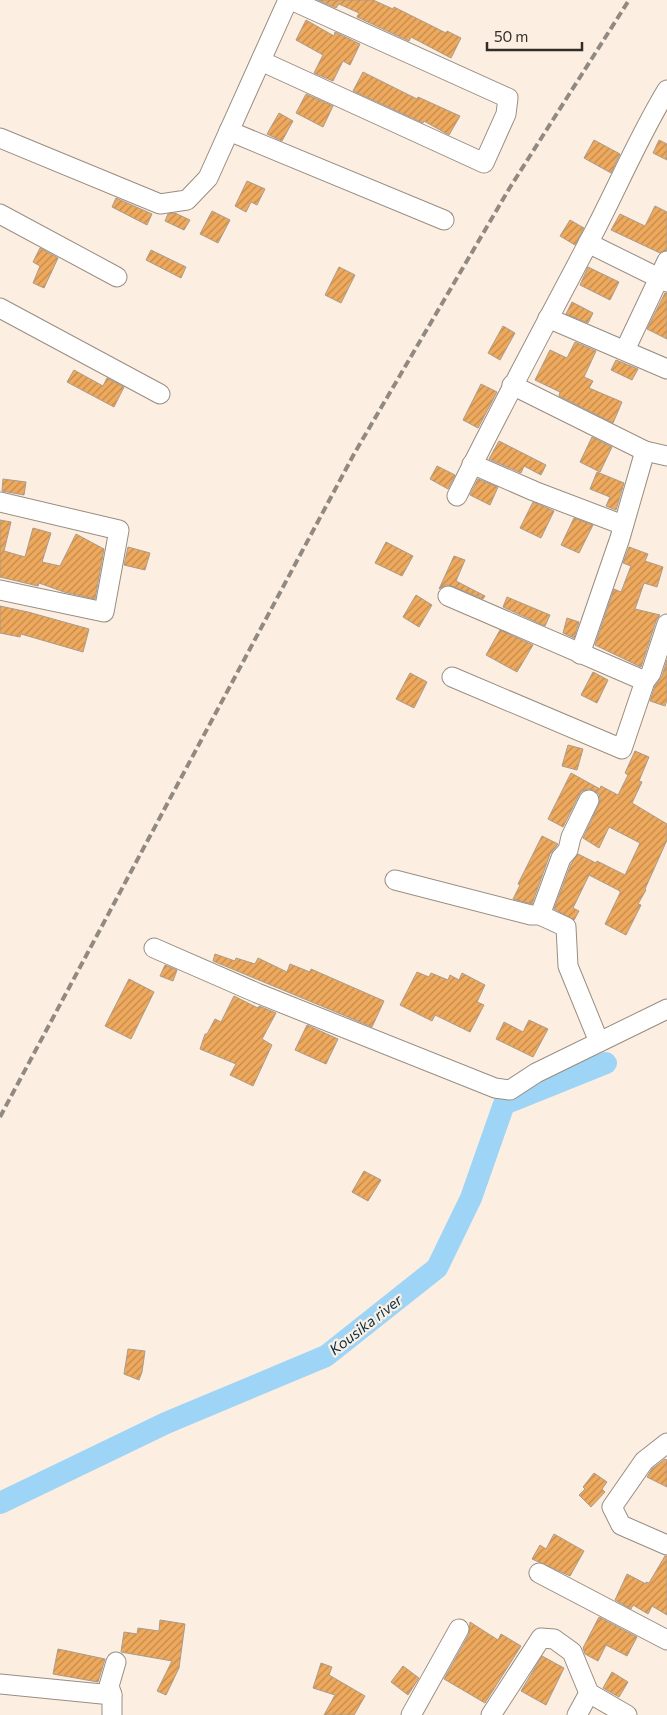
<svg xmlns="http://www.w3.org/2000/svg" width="667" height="1715" viewBox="0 0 667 1715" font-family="Commissioner,sans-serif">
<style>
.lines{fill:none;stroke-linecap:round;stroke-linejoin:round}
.river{stroke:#9ed5f7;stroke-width:22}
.building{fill:url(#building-hatch);stroke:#a89c8f}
.minor-casing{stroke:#998d81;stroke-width:21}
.minor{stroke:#fff;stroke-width:19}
.rail{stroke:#928981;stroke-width:4;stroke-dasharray:8 4;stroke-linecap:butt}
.labels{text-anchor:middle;stroke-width:4.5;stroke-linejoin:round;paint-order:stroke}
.water-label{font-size:15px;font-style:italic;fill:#043148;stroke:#fcefe2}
</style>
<defs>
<pattern id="building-hatch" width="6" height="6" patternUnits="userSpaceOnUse" patternTransform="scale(1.25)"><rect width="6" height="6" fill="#eea95d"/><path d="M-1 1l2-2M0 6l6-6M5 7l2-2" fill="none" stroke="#c18a4d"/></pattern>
</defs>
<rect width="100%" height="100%" fill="#fcefe2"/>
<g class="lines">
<!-- river -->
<path class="river" d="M0 1503 166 1423 326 1356 437 1268 471 1198 504 1104 606 1063"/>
</g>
<!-- building -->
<g class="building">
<path d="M318 0H373L393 9 394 7 446 33 447 31 461 38 451 58 411 37 409 41 357 17 359 13 339 4 336 8Z"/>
<path d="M306 20 334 36 335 32 360 44 350 65 343 61 333 81 314 73 323 55 296 40Z"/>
<path d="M363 72 417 99 418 97 460 116 449 135 424 121 423 123 353 91Z"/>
<path d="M306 94 333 106 323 127 296 113Z"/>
<path d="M279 113 293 121 282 141 267 134Z"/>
<path d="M594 140 620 154 611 173 584 158Z"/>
<path d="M659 140 667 144V160L653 153Z"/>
<path d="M247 181 265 189 257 205 251 202 246 212 235 206Z"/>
<path d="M116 198 152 214 147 225 112 207Z"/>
<path d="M655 206 667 212V250L660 253 611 230 620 214 645 226Z"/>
<path d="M212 211 230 220 218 243 200 234Z"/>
<path d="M175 213 190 220 184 230 165 221 168 214Z"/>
<path d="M570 220 584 228 575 245 560 236Z"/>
<path d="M40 248 58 258 44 288 33 283 40 266 33 262Z"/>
<path d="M151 250 186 267 181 278 146 260Z"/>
<path d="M339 267 355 275 341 303 325 295Z"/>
<path d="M588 267 619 282 610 300 580 285Z"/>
<path d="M665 293H667V339L647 329Z"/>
<path d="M572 302 593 313 588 323 566 314Z"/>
<path d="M503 326 515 333 500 360 488 353Z"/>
<path d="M575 342 596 351 584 377 593 381 589 388 622 402 613 423 559 396 560 392 535 380 550 350 567 358Z"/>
<path d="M616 360 638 369 632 380 611 370Z"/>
<path d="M74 370 103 386 107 378 124 387 114 407 67 382Z"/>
<path d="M481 384 497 392 478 428 463 420Z"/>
<path d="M592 437 612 447 600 472 580 462Z"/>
<path d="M499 441 546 465 541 475 524 466 521 473 489 459Z"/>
<path d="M437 466 455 475 448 489 430 479Z"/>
<path d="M597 472 624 483 616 510 606 506 610 497 590 489Z"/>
<path d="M3 479 26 482 24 495 2 491Z"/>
<path d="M478 479 498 487 490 505 470 495Z"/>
<path d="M533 502 554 511 541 538 520 528Z"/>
<path d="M574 518 593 525 579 553 561 545Z"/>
<path d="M0 520 11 522 4 551 25 557 33 528 51 533 42 562 60 566 76 534 104 549 95 599 64 592 39 583 38 586 0 577Z"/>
<path d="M386 542 413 556 402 576 375 563Z"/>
<path d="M128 547 150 553 145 570 124 565Z"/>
<path d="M629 547 648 554 645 561 663 567 657 587 644 583 635 609 660 615 656 621 641 667 595 645 614 589 621 592 631 566 623 563Z"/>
<path d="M454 556 465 560 456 581 485 596 483 599 452 586 446 585 439 589Z"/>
<path d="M416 595 432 605 419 627 403 617Z"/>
<path d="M507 597 550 615 545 626 503 607Z"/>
<path d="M0 606 28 612 89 629 83 652 21 634 20 637 0 633Z"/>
<path d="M567 618 579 622 574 638 563 633Z"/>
<path d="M500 630 533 645 517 672 486 655Z"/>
<path d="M667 660V700L665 706 650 701 655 686 662 676Z"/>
<path d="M593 672 608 680 597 703 581 695Z"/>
<path d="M410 673 427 682 414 708 396 699Z"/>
<path d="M568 745 583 749 577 770 562 766Z"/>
<path d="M635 751 649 757 639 781 642 782 632 803 667 824V840L645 889 646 890 638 904 641 905 626 935 605 924 620 893V891L589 875 573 908 579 911 574 920 554 909 571 864 578 854 596 863 597 861 625 875 640 843 609 827 599 848 583 838 599 804 600 799 599 794 593 790 588 789 582 791 579 795 563 827 548 819 571 773 600 789 601 786 618 795 628 775 625 773Z"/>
<path d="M542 836 558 844 550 854 532 904 513 899 520 885 518 884Z"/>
<path d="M215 954 235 961 236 958 255 964 258 958 287 972 290 964 310 972 311 969 384 1001 372 1027 213 961Z"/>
<path d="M165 965 177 970 173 981 160 976Z"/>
<path d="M417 972 429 977 431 973 448 980 450 975 459 980 462 973 485 985 477 1002 484 1005 470 1032 435 1015 432 1021 400 1005Z"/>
<path d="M129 979 154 992 131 1039 105 1026Z"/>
<path d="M234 996 258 1008 259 1006 276 1013 262 1039 272 1045 253 1086 230 1075 236 1064 200 1049 205 1034H207L215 1019 221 1022Z"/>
<path d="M529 1020 548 1029 533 1057 496 1039 504 1022 523 1032Z"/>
<path d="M307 1025 338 1039 326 1064 295 1050Z"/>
<path d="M364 1171 381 1180 368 1201 352 1192Z"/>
<path d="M128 1349 145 1351 142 1372 139 1380 124 1374Z"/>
<path d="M665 1459 667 1460V1487L647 1477 652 1469Z"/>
<path d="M594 1473 607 1482 602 1489 605 1492 591 1507 579 1495 585 1489 583 1487Z"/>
<path d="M554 1534 584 1551 570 1576 532 1559 540 1545 546 1549Z"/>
<path d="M665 1556H667V1615L652 1606 648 1614 633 1605 631 1609 615 1600 627 1574 646 1584V1582L649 1583Z"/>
<path d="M599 1617 637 1637 627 1656 606 1645 598 1661 585 1654 583 1648Z"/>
<path d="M160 1620 185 1624 179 1668 166 1695 157 1691 172 1661 121 1652 124 1632 137 1634 138 1628 159 1631Z"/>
<path d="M470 1622 498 1640 501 1634 521 1646 485 1703 444 1679 469 1634Z"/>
<path d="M58 1649 105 1659 98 1682 53 1674Z"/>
<path d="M542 1656 564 1668 546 1705 521 1691Z"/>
<path d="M321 1663 332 1667 329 1675 365 1696 354 1715H324L335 1695 313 1688Z"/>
<path d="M403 1666 419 1678 408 1695 391 1682Z"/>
<path d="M612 1672 628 1682 619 1697 603 1688Z"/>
</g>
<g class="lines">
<defs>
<g id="minor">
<path d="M261 61 484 163 506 114 508 98 291 0"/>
<path d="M229 131 444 220"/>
<path d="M0 138 160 204 187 200 208 178 288 0"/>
<path d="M0 214 117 277"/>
<path d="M588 243 667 282"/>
<path d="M0 308 160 394"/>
<path d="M548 318 667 369"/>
<path d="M625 350 667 261"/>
<path d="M512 385 645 451"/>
<path d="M472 464 534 491 623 525"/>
<path d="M457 496C500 408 547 322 593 234 618 186 639 136 667 90"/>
<path d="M0 502 119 530 104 612 0 590"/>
<path d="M448 596 645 681"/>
<path d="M580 654 620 538 645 451 667 456"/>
<path d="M452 677 622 749 645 681 651 673 667 624"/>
<path d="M395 880 531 915H540L566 927 568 966 599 1042"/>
<path d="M540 915 561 858 568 850 571 837 589 800"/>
<path d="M154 948 257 993 495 1088 510 1090 536 1073 667 1009"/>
<path d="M667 1443 644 1461 612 1507 621 1525 667 1545"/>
<path d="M539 1573 667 1640"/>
<path d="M0 1684 112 1695"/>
<path d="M112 1715V1695L109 1686 116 1662"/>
<path d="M411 1715 459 1629"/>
<path d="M491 1715 541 1638 554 1639 572 1652 589 1693 627 1715"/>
<path d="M577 1715 589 1693"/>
</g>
</defs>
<!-- minor casing -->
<use href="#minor" class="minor-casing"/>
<!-- minor -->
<use href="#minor" class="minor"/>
<!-- rail -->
<path class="rail" d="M0 1117 354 454 509 189 629 0"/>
</g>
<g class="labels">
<!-- water labels -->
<g class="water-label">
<text transform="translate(366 1325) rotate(-38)" y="5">Kousika river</text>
</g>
</g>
<!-- scale -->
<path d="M487 42v8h95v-8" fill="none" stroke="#312c27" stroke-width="2.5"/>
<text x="494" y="42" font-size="15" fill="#312c27" stroke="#fcefe2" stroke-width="4" paint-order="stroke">50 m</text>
</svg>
